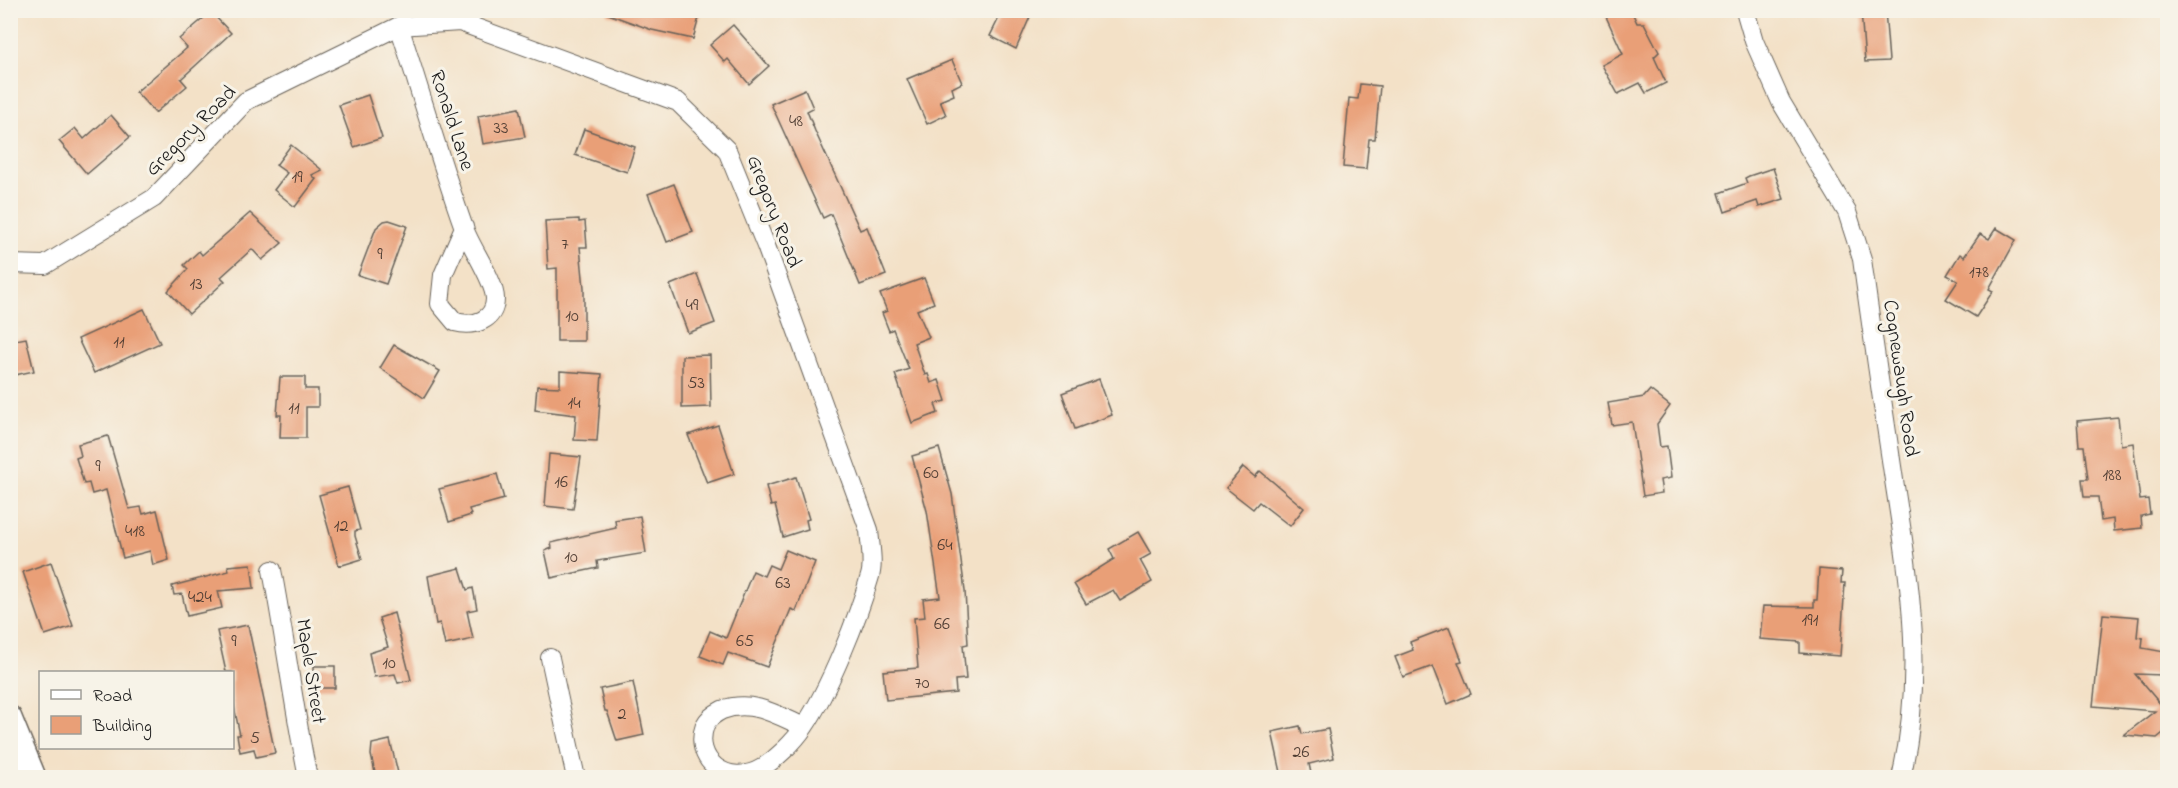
<svg xmlns="http://www.w3.org/2000/svg" width="2178" height="788" viewBox="0 0 2178 788" font-family="'Indie Flower',sans-serif">
<style>
.building{fill:#e99f77}
.lines{fill:none;stroke-linecap:round;stroke-linejoin:round}
.minor-casing{stroke:#676158;stroke-width:20}
.tertiary-casing{stroke:#676158;stroke-width:25}
.minor{stroke:#fff;stroke-width:18}
.tertiary{stroke:#fff;stroke-width:22}
.labels{text-anchor:middle;stroke-width:6;stroke-linejoin:round;paint-order:stroke}
.number-label{font-size:18px;fill:#4f3d33}
.street-label{font-size:21px;fill:#1c1c1c;stroke:#f7f3e8}
</style>
<rect width="100%" height="100%" fill="#f7f3e8"/>
<filter id="ink" filterUnits="userSpaceOnUse"><feTurbulence type="fractalNoise" baseFrequency=".0167" numOctaves="2"/><feDisplacementMap in="SourceGraphic" scale="12" xChannelSelector="R" yChannelSelector="G"/><feConvolveMatrix kernelMatrix="1 2 1 2 8 2 1 2 1" color-interpolation-filters="sRGB"/></filter>
<filter id="wash" filterUnits="userSpaceOnUse"><feTurbulence type="fractalNoise" baseFrequency=".008" numOctaves="4" result="noise"/><feDisplacementMap in="SourceGraphic" scale="24" xChannelSelector="R" yChannelSelector="G"/><feGaussianBlur stdDeviation="1.35" result="paint"/><feColorMatrix in="noise" values="0 0 0 0 0 0 0 0 0 0 0 0 0 0 0 0 0 1.4 0 .05"/><feComposite in="paint" operator="in"/></filter>
<g filter="url(#wash)">
<rect width="100%" height="100%" fill="#f3e1c7"/>
<g id="blocks">
<!-- building -->
<g class="building">
<path d="M608 10H689L700 14 693 39 652 30 608 14Z"/>
<path d="M1003 10H1033L1016 49 990 36Z"/>
<path d="M1603 10H1631L1637 23H1644L1659 52 1654 57 1666 83 1646 93 1640 83 1618 94 1602 65 1623 54Z"/>
<path d="M1885 10 1889 61 1865 62 1861 11Z"/>
<path d="M211 12 231 33 181 79 187 86 155 113 136 92 187 48 179 39Z"/>
<path d="M733 25 769 66 749 84 728 59 725 62 710 45Z"/>
<path d="M952 60 962 83 952 88 954 95 940 101 946 115 927 124 907 79Z"/>
<path d="M1360 84 1380 86 1375 139H1369L1366 169 1343 167 1349 98 1358 99Z"/>
<path d="M805 89 813 108 807 111 815 131 860 230 867 227 886 275 860 285 831 214 823 218 771 104Z"/>
<path d="M368 95 382 138 354 147 339 105Z"/>
<path d="M519 108 525 137 483 144 478 116Z"/>
<path d="M111 115 130 137 87 174 59 141 75 128 84 139Z"/>
<path d="M584 129 635 147 627 172 575 155Z"/>
<path d="M291 145 322 170 312 175 316 179 295 207 274 190 287 173 276 165Z"/>
<path d="M1773 168 1784 199 1759 207 1757 201 1725 212 1719 193 1747 183 1745 178 1749 176Z"/>
<path d="M674 184 693 232 667 242 648 194Z"/>
<path d="M250 213 282 243 262 260 252 249 221 277 225 281 189 314 168 291 188 269 184 265 199 251 202 255Z"/>
<path d="M579 219V222L585 221 587 247H580L584 288V341H557V268L548 269 545 221Z"/>
<path d="M389 220 407 226 386 284 358 275 376 228 384 221Z"/>
<path d="M1996 228 2016 240 1989 289 1993 291 1976 317 1946 299 1958 281 1947 275 1960 254 1964 257 1980 234 1989 239Z"/>
<path d="M697 274 715 323 688 333 670 285Z"/>
<path d="M924 278 934 303 917 310 929 337 914 343 925 375 928 374 931 383 939 380 946 401 935 404 938 413 912 423 895 374 909 369 893 329 889 331 882 313 887 311 880 294Z"/>
<path d="M144 309 160 343 94 373 78 339Z"/>
<path d="M26 338 34 371 10 376V341Z"/>
<path d="M394 345 440 371 424 398 380 368Z"/>
<path d="M710 355 711 407 682 408V356Z"/>
<path d="M560 371 602 374 597 441 574 440 576 415 535 410 537 386 560 387Z"/>
<path d="M280 377H305V389H318V407H306V438H280L281 415H277Z"/>
<path d="M1099 379 1112 415 1075 429 1062 393Z"/>
<path d="M1650 390 1670 406 1657 424 1660 447 1667 446 1671 478 1660 480 1662 493 1643 496 1632 422 1612 425 1608 403 1644 397Z"/>
<path d="M2118 417 2121 445 2133 443 2140 500 2148 499 2150 514 2141 516 2142 528 2114 531 2113 519 2101 521 2098 497H2084L2082 479H2088L2084 446H2079L2077 421Z"/>
<path d="M718 425 734 474 707 483 688 435Z"/>
<path d="M108 436 129 509 141 507 143 514 157 510 169 560 153 565 150 551 123 558 106 490 92 494 89 483 84 484 76 458 81 456 78 444Z"/>
<path d="M939 448 952 494 965 591 968 644 963 645 966 679 955 680 956 693 886 700 883 671 918 668 914 618 925 617 923 599 940 597 927 511 912 456Z"/>
<path d="M549 454 581 457 573 509 545 506Z"/>
<path d="M1243 467 1255 477 1260 471 1304 508 1290 526 1259 502 1253 509 1226 488Z"/>
<path d="M497 474 504 499 469 509 471 515 449 522 439 489Z"/>
<path d="M796 477 809 519 806 520 808 529 783 537 775 505 771 506 766 486Z"/>
<path d="M348 487 360 530 355 531V536L362 559 339 566 319 495Z"/>
<path d="M640 516 646 553 597 561 598 568 551 578 545 551 552 548 551 543 616 528 615 520Z"/>
<path d="M1138 532 1151 554 1140 560 1152 582 1120 601 1113 590 1086 604 1074 584 1114 559 1109 549Z"/>
<path d="M786 550 815 562 796 611 791 609 767 667 728 653 723 665 700 656 710 631 726 638 753 571 764 576 769 565 778 569Z"/>
<path d="M51 562 73 626 45 635 23 572Z"/>
<path d="M251 564 254 588 218 591 222 608 187 616 182 594 174 595 172 586 229 571 228 566Z"/>
<path d="M460 568 467 590 473 588 477 609 467 611 473 639 445 645 440 623 436 624 428 576Z"/>
<path d="M1819 569 1842 571 1841 583H1845L1840 656 1800 653V642L1760 639 1763 606 1814 607V600H1817Z"/>
<path d="M394 613 411 680 398 683 395 674 374 677 369 653 388 647 379 618Z"/>
<path d="M2103 614 2139 617 2137 637 2143 638 2142 648 2165 652 2163 675 2135 674 2162 706 2168 702V729L2157 738 2124 735 2155 711 2093 706Z"/>
<path d="M248 625 275 753 256 757 254 749 240 752 237 735H240L232 697V672H226L217 631Z"/>
<path d="M1449 627 1462 661 1458 662 1471 694 1448 704 1433 666 1403 677 1395 657 1413 650 1410 642Z"/>
<rect x="314" y="666" width="21" height="22"/>
<path d="M633 682 644 735 617 741 607 711H605L600 689Z"/>
<path d="M1300 726 1302 734 1328 729 1334 758 1309 764 1311 773 1282 777 1272 732Z"/>
<path d="M390 740 399 777H376L371 755 372 744Z"/>
</g>
</g>
</g>
<g filter="url(#ink)">
<use href="#blocks" fill-opacity="0" stroke="#676158" stroke-width="1.5"/>
<g class="lines">
<defs>
<g id="minor">
<path d="M1745 10 1754 41 1781 102 1847 212 1862 259C1872 333 1883 406 1894 480 1910 583 1925 673 1901 778"/>
<path d="M399 26C421 93 440 161 464 228 471 248 495 281 495 299 495 321 473 327 455 322L440 304 443 275 464 227"/>
<path d="M10 264 45 265 154 198 246 101 399 26 460 22 678 102 727 150 766 246 869 530C870 544 874 563 870 576 858 618 829 690 804 727 794 742 777 758 762 768 728 788 692 760 705 725 708 719 716 713 722 710 752 699 777 715 804 727"/>
<path d="M272 570C285 639 294 709 308 778"/>
<path d="M550 658 576 778"/>
</g>
<path id="tertiary" d="M10 717 35 778"/>
</defs>
<!-- minor casing -->
<use href="#minor" class="minor-casing"/>
<!-- tertiary casing -->
<use href="#tertiary" class="tertiary-casing"/>
<!-- minor -->
<use href="#minor" class="minor"/>
<!-- tertiary -->
<use href="#tertiary" class="tertiary"/>
</g>
</g>
<g class="labels">
<!-- number labels -->
<g class="number-label">
<text x="796" y="126">48</text>
<text x="501" y="133">33</text>
<text x="297" y="182">19</text>
<text x="565" y="249">7</text>
<text x="380" y="259">9</text>
<text x="1979" y="277">178</text>
<text x="196" y="289">13</text>
<text x="692" y="310">49</text>
<text x="572" y="321">10</text>
<text x="119" y="347">11</text>
<text x="696" y="388">53</text>
<text x="574" y="408">14</text>
<text x="294" y="413">11</text>
<text x="98" y="471">9</text>
<text x="931" y="478">60</text>
<text x="2112" y="480">188</text>
<text x="561" y="487">16</text>
<text x="341" y="531">12</text>
<text x="135" y="536">418</text>
<text x="945" y="550">64</text>
<text x="571" y="562">10</text>
<text x="783" y="588">63</text>
<text x="200" y="602">424</text>
<text x="1810" y="625">191</text>
<text x="942" y="629">66</text>
<text x="234" y="646">9</text>
<text x="745" y="646">65</text>
<text x="389" y="668">10</text>
<text x="922" y="688">70</text>
<text x="622" y="719">2</text>
<text x="255" y="743">5</text>
<text x="1301" y="757">26</text>
</g>
<!-- street labels -->
<g class="street-label">
<text transform="translate(453 120) rotate(72)" y="7">Ronald Lane</text>
<text transform="translate(190 130) rotate(-45)" y="7">Gregory Road</text>
<text transform="translate(775 211) rotate(69)" y="7">Gregory Road</text>
<text transform="translate(1902 378) rotate(82)" y="7">Cognewaugh Road</text>
<text transform="translate(312 671) rotate(81)" y="7">Maple Street</text>
</g>
</g>
<!-- margin -->
<rect width="2178" height="788" fill="none" stroke="#f7f3e8" stroke-width="36"/>
<!-- legend -->
<rect x="39" y="671" width="195" height="78" fill="#f7f3e8" stroke="#9f9d96" stroke-width="1.5"/>
<rect x="51" y="690" width="30" height="9" fill="#ffffff" stroke="#9f9d96" stroke-width="1.5"/>
<text x="93" y="701" font-size="18" fill="#1c1c1c">Road</text>
<rect x="51" y="716" width="30" height="18" fill="#e99f77" stroke="#9f9d96" stroke-width="1.5"/>
<text x="93" y="731" font-size="18" fill="#1c1c1c">Building</text>
</svg>
